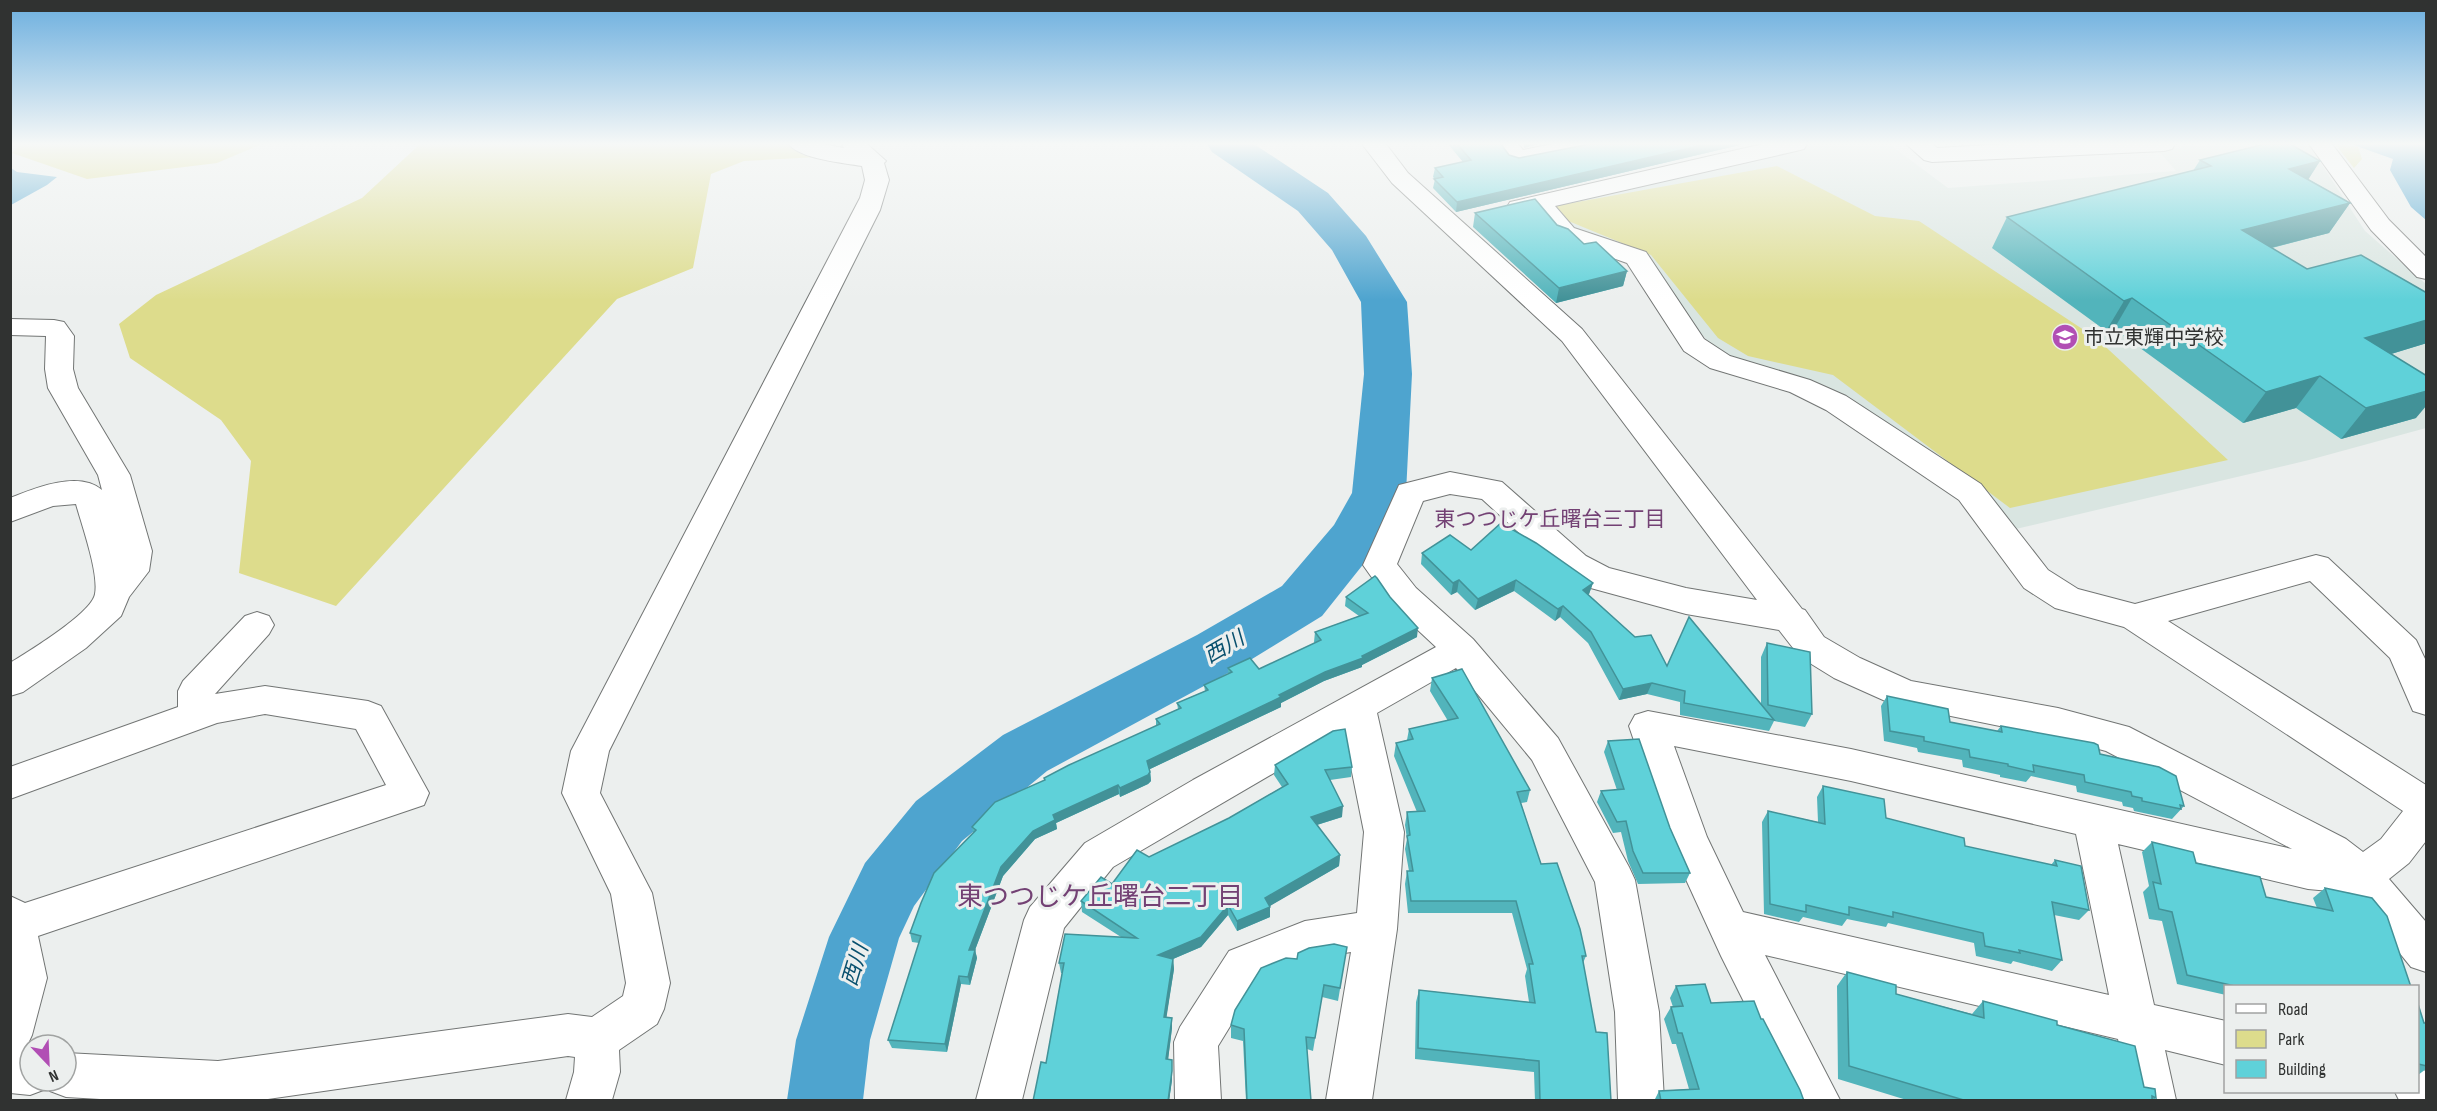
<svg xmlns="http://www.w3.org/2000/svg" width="2437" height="1111" viewBox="0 0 2437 1111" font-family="'Sofia Sans Condensed','Noto Sans JP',sans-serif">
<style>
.built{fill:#d9e5e1}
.green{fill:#dddc8c}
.water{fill:#4ea4cf}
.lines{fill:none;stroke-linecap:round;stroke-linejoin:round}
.river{fill:#4ea4cf;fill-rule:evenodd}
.street-casing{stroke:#727574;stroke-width:2}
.street{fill:#fff;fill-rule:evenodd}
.wall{fill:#52b4bb}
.shaded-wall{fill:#429298}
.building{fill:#5fd1d9;stroke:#429298;stroke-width:1.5}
.labels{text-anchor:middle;stroke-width:6;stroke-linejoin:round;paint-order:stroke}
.poi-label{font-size:20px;fill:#303231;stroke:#ecefee;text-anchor:start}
.neighbourhood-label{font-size:21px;fill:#734174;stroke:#ecefee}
.water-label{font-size:21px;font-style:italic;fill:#09506e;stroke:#ecefee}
.near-neighbourhood-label{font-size:26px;fill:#734174;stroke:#ecefee}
</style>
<rect width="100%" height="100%" fill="#ecefee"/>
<!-- built -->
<path class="built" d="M1797 144H1889L1948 188 2176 171 2157 149 2221 144 2309 145 2365 231 2426 284V428L2309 460 2003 532 1977 497 1826 386 1750 365 1713 347 1696 328 1642 254 1562 224 1546 198Z"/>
<!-- green -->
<g class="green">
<path d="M20 144H262L217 163 87 179 12 153Z"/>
<path d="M420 144H784L837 156 744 161 711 174 693 268 617 299 336 606 239 573 251 461 221 420 130 358 119 324 156 295 362 198Z"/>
<path d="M2335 144 2358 147 2362 159 2354 168Z"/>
<path d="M1777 166 1875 216 1919 221 2096 338 2228 460 2010 508 1833 375 1748 356 1718 338 1651 255 1561 218 1555 206Z"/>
</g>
<!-- water -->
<g class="water">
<path d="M2351 144H2426V220L2411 207 2390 170 2393 159Z"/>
<path d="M11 168 17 172 57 177 47 185 11 205Z"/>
</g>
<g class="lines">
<!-- river -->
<path class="river" d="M1207 144H1254L1328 193 1366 236 1407 302 1412 374 1406 493 1373 552 1322 616 1239 667 1047 771 962 841 914 906 899 938 870 1040 863 1100H787L796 1040 829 937 865 863 916 801 1003 735 1197 635 1282 586 1334 525 1352 493 1364 374 1361 302 1332 250 1298 211 1212 152Z"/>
<defs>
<g id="street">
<path d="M789 144H823L844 148 842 144H867L886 161 884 163 889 180 880 210 609 751 600 793 652 893 670 983 664 1009 657 1024 619 1050 620 1072 612 1100H566L574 1072 575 1057 568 1056 261 1100H117L66 1097 50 1091 48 1085 46 1089 30 1095 10 1093V896L25 903 386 785 356 729 265 714 217 723 10 799V767L178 707V691L183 681 245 616 257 612 269 616 274 625 269 634 215 694 265 686 368 701 381 706 429 793 424 805 38 936 47 978 32 1035 25 1050 30 1051V1081H66V1053L218 1061 568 1014 592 1017 623 996 626 983 611 894 562 793 571 751 860 198 865 180 862 166C845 163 799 159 789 144Z"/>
<path d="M1362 144H1386L1408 173 1582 329 1802 609 1805 610 1824 637 1860 658 1911 681 2058 708 2129 727 2346 839 2363 852 2381 839 2403 811 2124 627 2055 608 2024 588 1959 500 1826 410 1790 392 1710 368 1684 351 1627 263 1556 238 1533 211 1519 214 1510 212 1507 207 1510 202 1519 200 1763 144H1807L1804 149 1796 151 1555 206 1574 228 1646 252 1704 339 1730 356 1810 380 1846 396 1981 484 2048 570 2078 589 2135 604 2316 555 2328 558 2416 640 2426 661V715L2413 711 2390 658 2310 581 2168 621 2426 785V841L2409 863 2389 879 2426 922V972L2411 967 2351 893 2308 889 2118 844 2154 1005 2226 1021V1065L2165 1050 2176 1100H2130L2118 1039 1765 955 1840 1100H1793L1721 956 1667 838 1629 726 1635 715 1648 711 1851 749 2292 849 2106 751 2058 738 1892 704 1834 678 1800 657 1779 630 1686 614 1587 587 1562 572 1482 499 1450 494 1423 501 1397 564 1416 588 1473 639 1558 738 1629 867 1635 880 1659 1012 1664 1100H1618L1615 1012 1595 882 1532 760 1456 668 1377 713 1404 832 1397 929 1372 1100H1326L1351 952 1307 959 1259 979 1218 1046 1221 1100H1175L1174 1042 1180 1027 1229 951 1305 921 1357 913 1364 832 1344 732 1113 867 1064 928 1022 1100H976L1024 920 1030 907 1085 843 1193 780 1436 647 1392 606 1363 565 1399 485 1450 472 1502 482 1586 556 1609 568 1686 588 1757 600 1562 341 1392 183ZM1674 746 1851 781 2076 834 2109 995 1743 912 1707 837Z"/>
<path d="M1494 144H1518L1523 150 1553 144H1604L1601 149 1593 151 1517 165 1509 163Z"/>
<path d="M1906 144H1933L1937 148 2007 144H2175L2172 149 2164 151 1932 162 1924 160Z"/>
<path d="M2309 144H2332L2389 220 2426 257V279L2417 277 2371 230Z"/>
<path d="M10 319 54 320 64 322 74 336 73 369 78 388 130 475 152 551 149 571 129 597 121 616 86 648 23 692 10 696V663C28 652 92 613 95 594 99 573 82 526 76 504L53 506 10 522V498C35 488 79 470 102 490L98 475 48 388 45 369 46 336 10 335Z"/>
<path d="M2418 1068 2426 1071V1100H2399L2395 1092H2418Z"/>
</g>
</defs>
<!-- street casing -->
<use href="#street" class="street-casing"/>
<!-- street -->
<use href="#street" class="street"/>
</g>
<!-- wall -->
<g class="wall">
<path d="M1448 144H1501L1509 155 1519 158 1591 144H1744L1456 212 1433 188 1435 179 1433 177 1435 168 1463 162Z"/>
<path d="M2200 160 2320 161 2308 179 2350 203 2329 233 2272 248 2307 269 2427 293V343L2391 354 2416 418 2341 439 2296 408 2243 423 2114 329 2106 331 1992 248 2007 217 2193 171Z"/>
<path d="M1475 213 1557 225 1584 244 1627 271 1623 286 1556 303 1473 227Z"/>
<path d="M1471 550 1593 583 1589 594 1588 595 1667 666 1761 704V657L1767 643 1812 714 1805 727 1774 721 1769 731 1680 715V702L1647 694 1619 700 1588 643 1560 617 1555 621 1514 591 1475 610 1457 592 1451 595 1421 564 1422 553Z"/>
<path d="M1346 597 1417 637 1362 665V667L1324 681 1281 703V707L1150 769 1151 781 1148 784 1120 797 1119 794 1056 823 1057 829 1035 839 1003 876 975 950 977 958 970 985 961 984 947 1052 892 1048 888 1040 919 943 912 942 910 933 973 833 972 827 1044 780V778L1156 726V719L1178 709 1177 703 1205 691 1204 685 1228 674V668L1259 669 1315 643 1314 642 1315 632 1359 616 1345 606Z"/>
<path d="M1432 678 1530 790 1527 802 1521 803 1541 864 1586 956 1583 963 1596 1032 1611 1101H1535L1534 1072 1415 1059 1416 1002 1419 990 1529 1002 1525 976 1527 969 1512 913H1408L1405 884 1407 871H1409L1405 849 1407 839 1405 825 1407 812H1417L1394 756 1396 743 1407 740 1409 729 1448 721 1430 691Z"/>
<path d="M1887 696 1950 722 1997 731 2001 726 2100 754 2184 806 2172 819 2134 811 2133 808 2123 806 2122 802 2077 792 2076 786 2031 776 2026 782 2000 777V775L1963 767 1962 760 1918 752 1917 748 1884 741 1881 706Z"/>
<path d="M1608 741 1670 828 1690 873 1685 883 1638 884 1628 861 1621 832 1613 833 1597 802 1601 791 1617 790 1604 752Z"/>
<path d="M1275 765 1352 767 1351 777 1330 780 1342 817 1317 825 1340 855 1339 866 1269 906 1270 917 1237 931 1228 915 1201 947 1173 959 1174 969 1166 1018 1172 1028 1168 1059 1172 1080 1169 1101H1033L1046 1063 1062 973H1061L1059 963 1121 937 1082 912 1081 901 1112 884 1149 857 1229 818 1282 787 1274 775Z"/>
<path d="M1823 786 1886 818 1965 846 2051 865 2055 860 2089 910 2079 920 2054 915 2062 960 2052 971 2013 961 2011 964 1976 956 1974 943 1888 923 1886 927 1847 919 1842 926 1803 917 1799 922 1764 914 1762 822 1768 811 1818 822 1817 797Z"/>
<path d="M2152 842 2266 897 2317 908 2313 898 2325 888 2411 987H2226V995L2177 984 2162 921 2149 919 2143 892 2149 886 2142 852Z"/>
<path d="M1347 947 1338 1001 1322 997 1313 1051 1307 1049 1311 1101H1246L1243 1041 1231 1038V1025L1297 959Z"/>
<path d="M1847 972 1896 994 1972 1014 1983 1001 2057 1025 2144 1087 2156 1098 2153 1101H1910L1838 1079 1837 986Z"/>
<path d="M1676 986 1711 1003 1761 1019 1804 1101H1654L1659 1091 1689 1089 1676 1044H1672L1664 1019 1671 1007H1673L1670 998Z"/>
<path d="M2418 1004 2424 1023H2427L2426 1069 2418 1075Z"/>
</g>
<!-- shaded-wall -->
<g class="shaded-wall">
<path d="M1524 144H1539L1524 148Z"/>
<path d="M1707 144H1744L1456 212 1457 202Z"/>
<path d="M2320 161 2301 191 2289 169Z"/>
<path d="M2350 203 2329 233 2223 260 2242 230Z"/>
<path d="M1627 271 1623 286 1556 303 1559 288Z"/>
<path d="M2132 298 2114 329 2106 331 2124 301Z"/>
<path d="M2427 320V343L2342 369 2365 338Z"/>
<path d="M2320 376 2296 408 2243 423 2266 392Z"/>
<path d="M2427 391V405L2416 418 2341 439 2366 408Z"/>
<path d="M1459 580 1457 592 1451 595 1453 583Z"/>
<path d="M1516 580 1514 591 1475 610 1478 599Z"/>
<path d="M1593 583 1589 594 1579 602 1583 590Z"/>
<path d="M1563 606 1560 617 1555 621 1558 609Z"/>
<path d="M1418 628 1417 637 1362 665V667L1324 681 1281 703V707L1148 770 1147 761 1325 672 1362 656Z"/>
<path d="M1652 683 1647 694 1619 700 1623 689Z"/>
<path d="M1150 772 1151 781 1148 784 1120 797V788Z"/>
<path d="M1118 785 1119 794 1056 823 1057 829 1035 839 1003 876 975 950 977 958 970 985 968 977 969 950 1001 867 1033 831 1053 815Z"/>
<path d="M1343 806 1342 817 1310 827 1311 817Z"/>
<path d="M1340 855 1339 866 1265 909V898Z"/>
<path d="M1228 905V915L1201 947 1159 965 1158 955Z"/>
<path d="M1270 907V917L1237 931V921Z"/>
<path d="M1173 959 1174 969 1165 1027 1164 1017Z"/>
<path d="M959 976 961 984 947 1052 945 1044Z"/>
<path d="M1172 1018V1028L1167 1069 1166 1059Z"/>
<path d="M1172 1060V1080L1169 1101H1168Z"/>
</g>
<!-- building -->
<g class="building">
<path d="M1457 144H1501L1509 155 1519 158 1590 144H1707L1457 202 1434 179 1443 177 1435 168 1471 160Z"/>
<path d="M2265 144H2290L2320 161 2289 169 2350 203 2242 230 2307 269 2361 255 2427 293V320L2365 338 2427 376V391L2366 408 2320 376 2266 392 2132 298 2124 301 2007 217 2211 166 2200 160Z"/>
<path d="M1535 199 1557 225 1568 229 1584 244 1596 242 1627 271 1559 288 1475 213Z"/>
<path d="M1501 523 1536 543 1593 583 1583 590 1635 637 1651 635 1667 666 1689 617 1774 720 1684 703 1685 691 1652 683 1623 689 1591 632 1563 606 1558 609 1516 580 1478 599 1459 580 1453 583 1422 553 1450 535 1471 550Z"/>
<path d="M1375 576 1377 578 1390 597 1418 628 1362 656 1363 658 1325 672 1279 695 1281 697 1147 761 1150 772 1148 775 1120 788 1118 785 1053 815 1055 820 1033 831 1001 867 969 950H975L968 977 959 976 945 1044 888 1040 921 936 910 933 921 903 934 873 976 830 972 827 995 802 1045 780 1044 778 1069 765 1160 724 1156 719 1181 708 1177 703 1208 690 1204 685 1232 672 1228 668 1250 658 1259 669 1321 640 1315 632 1368 613 1346 597Z"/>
<path d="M1767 643 1810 652 1812 714 1768 705Z"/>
<path d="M1462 669 1530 790 1517 792 1541 864 1557 863 1580 929 1586 956H1582L1596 1032 1607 1033 1611 1101H1540L1539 1061 1418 1048 1419 990 1535 1003 1529 964H1533L1516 901H1411L1407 871H1413L1407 836 1410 835 1407 812 1425 811 1396 743 1413 739 1409 729 1458 718 1432 678Z"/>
<path d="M1887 696 1948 709 1950 722 2002 732 2001 726 2094 743 2098 745 2100 754 2159 767 2176 776 2184 806 2180 805 2181 809 2142 801V798L2132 796 2131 792 2085 782 2084 775 2033 765 2034 772 2008 766V764L1970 757 1969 750 1924 741V737L1890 731Z"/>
<path d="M1345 729 1352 767 1325 770 1343 806 1311 817 1340 855 1265 898 1270 907 1237 921 1228 905 1201 937 1158 955 1173 959 1164 1017 1172 1018 1166 1059 1172 1060V1071L1168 1101H1033L1041 1062 1046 1063 1064 963H1059L1065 934 1137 938 1081 901 1101 877 1112 884 1137 850 1149 857 1229 818 1288 784 1275 765 1333 731Z"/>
<path d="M1639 739 1670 828 1690 873H1643L1633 851 1626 821 1617 822 1601 791 1624 789 1608 741Z"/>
<path d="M1823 786 1884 799 1886 818 1964 838 1965 846 2057 866 2055 860 2081 866 2089 910 2052 902 2062 960 2019 950 2020 953 1985 946 1983 933 1893 912V917L1849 907V915L1806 905V912L1770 904 1768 811 1825 824Z"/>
<path d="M2152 842 2193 852 2196 863 2260 877 2266 897 2333 911 2325 888 2372 898 2387 916 2411 987H2239L2187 975 2172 912 2159 909 2153 882 2161 884Z"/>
<path d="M1334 944 1347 947 1340 988 1324 985 1315 1038 1306 1037 1311 1101H1247L1244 1029 1231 1025 1235 1010 1261 968 1286 958 1297 959 1298 953 1309 948Z"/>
<path d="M1847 972 1896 985V994L1984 1018 1983 1001 2057 1021V1025L2135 1046 2144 1087 2155 1089 2156 1098 2152 1096V1101H1967L1849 1066Z"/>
<path d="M1705 984 1711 1003 1754 1001 1761 1019H1763L1800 1090 1804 1101H1661L1659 1091 1699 1089 1682 1033H1678L1671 1007 1683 1006 1676 986Z"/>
<path d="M2418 1004 2424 1023H2427V1066L2418 1064Z"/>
</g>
<!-- sky -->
<linearGradient id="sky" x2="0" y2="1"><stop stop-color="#6aaede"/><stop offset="0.48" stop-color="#f6f8f7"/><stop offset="1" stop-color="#f6f8f7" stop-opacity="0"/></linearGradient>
<rect width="2437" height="300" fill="url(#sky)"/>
<!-- icons -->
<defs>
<symbol id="school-disc" viewBox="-11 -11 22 22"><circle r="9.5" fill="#b14eb4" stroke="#ecefee"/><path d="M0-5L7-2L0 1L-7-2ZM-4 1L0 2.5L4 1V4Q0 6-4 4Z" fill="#fff"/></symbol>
</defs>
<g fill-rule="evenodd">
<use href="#school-disc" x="2050" y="322" width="30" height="30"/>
</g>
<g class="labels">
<!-- poi labels -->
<g class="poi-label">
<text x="2084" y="344">市立東輝中学校</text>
</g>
<!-- neighbourhood labels -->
<g class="neighbourhood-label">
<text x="1550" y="526">東つつじケ丘曙台三丁目</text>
</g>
<!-- water labels -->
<g class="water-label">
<text transform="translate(1224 647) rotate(-30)" y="7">西川</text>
<text transform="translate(855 965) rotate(-73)" y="7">西川</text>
</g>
<!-- near-neighbourhood labels -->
<g class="near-neighbourhood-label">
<text x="1100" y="905">東つつじケ丘曙台二丁目</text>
</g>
</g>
<!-- border -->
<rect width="2437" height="1111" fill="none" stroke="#303231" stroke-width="24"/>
<!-- legend -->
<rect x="2224" y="985" width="195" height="108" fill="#ecefee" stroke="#a1a3a2" stroke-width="1.5"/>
<rect x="2236" y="1004" width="30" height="9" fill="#ffffff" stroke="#a1a3a2" stroke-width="1.5"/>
<text x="2278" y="1015" font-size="18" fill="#303231">Road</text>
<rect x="2236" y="1030" width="30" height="18" fill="#dddc8c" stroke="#a1a3a2" stroke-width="1.5"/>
<text x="2278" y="1045" font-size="18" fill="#303231">Park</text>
<rect x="2236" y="1060" width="30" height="18" fill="#5fd1d9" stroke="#a1a3a2" stroke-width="1.5"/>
<text x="2278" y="1075" font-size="18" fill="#303231">Building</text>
<!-- north arrow -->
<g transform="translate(48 1063) rotate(157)"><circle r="28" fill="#ecefee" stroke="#a1a3a2" stroke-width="1.5"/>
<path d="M0-4.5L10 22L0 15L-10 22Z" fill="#b14eb4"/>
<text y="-9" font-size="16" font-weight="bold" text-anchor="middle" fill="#303231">N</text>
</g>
</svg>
